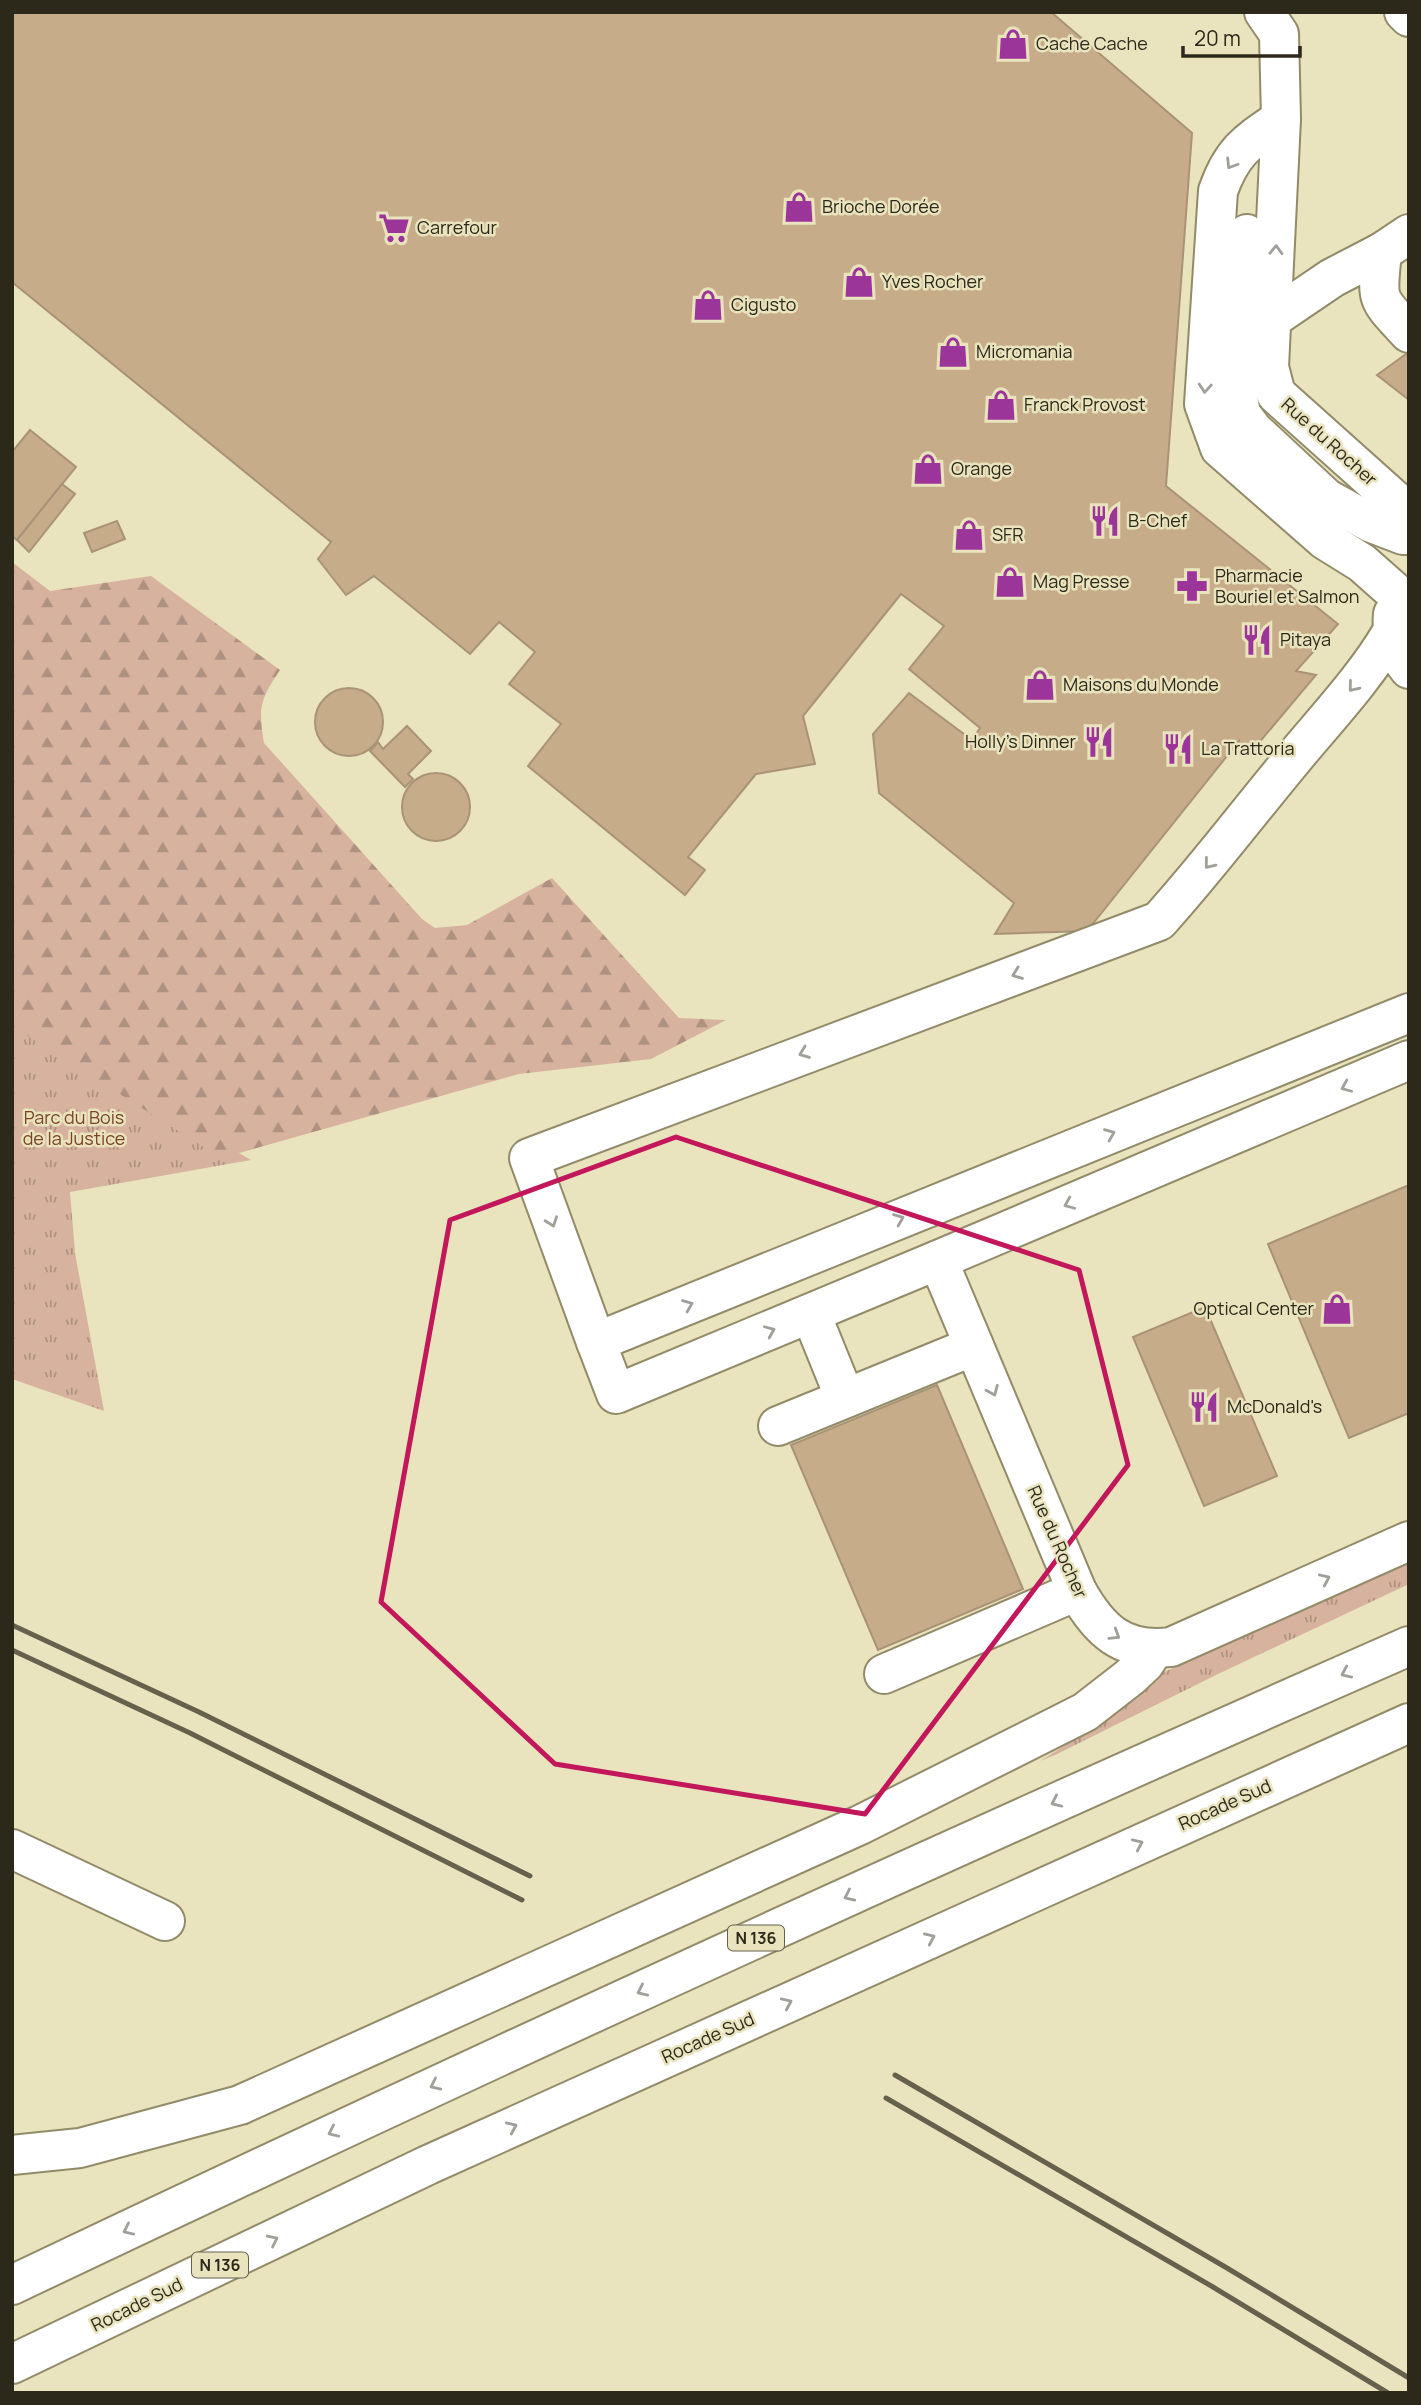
<svg xmlns="http://www.w3.org/2000/svg" width="1421" height="2405" viewBox="0 0 1421 2405" font-family="Manrope,sans-serif">
<style>
.grass{fill:url(#grass-tufts)}
.forest{fill:url(#forest-firs)}
.building{fill:#c7ac89;stroke:#a99376;stroke-width:2}
.lines{fill:none;stroke-linecap:round;stroke-linejoin:round}
.minor-casing{stroke:#918b69;stroke-width:42}
.major-casing{stroke:#918b69;stroke-width:42}
.highway-casing{stroke:#918b69;stroke-width:42}
.minor{stroke:#fff;stroke-width:38}
.major{stroke:#fff;stroke-width:38}
.highway{stroke:#fff;stroke-width:38}
.rail{stroke:#65614c;stroke-width:5}
.oneway{stroke:#a09f98}
.marked{fill:none;stroke:#c2185b;stroke-width:5;stroke-linejoin:round}
.labels{text-anchor:middle;stroke-width:5;stroke-linejoin:round;paint-order:stroke}
.shield{fill:#e9e3be;stroke:#65614c;stroke-width:2}
.shield-label{font-size:16px;font-weight:bold;fill:#2c291b}
.poi-label{font-size:18px;fill:#2c291b;stroke:#e9e3be;text-anchor:start}
.street-label{font-size:18px;fill:#2c291b;stroke:#e9e3be}
.park-label{font-size:18px;fill:#7b4426;stroke:#e9e3be}
</style>
<defs>
<pattern id="grass-tufts" width="24" height="20" patternUnits="userSpaceOnUse" patternTransform="scale(1.75)"><rect width="24" height="20" fill="#d7b29f"/><path d="M3 7l-1-3M5 7V3M7 7l1-3M15 17l-1-3M17 17v-4M19 17l1-3" fill="none" stroke="#af9181"/></pattern>
<pattern id="forest-firs" width="22" height="20" patternUnits="userSpaceOnUse" patternTransform="scale(1.75)"><rect width="22" height="20" fill="#d7b29f"/><path d="M5 1l3.5 6h-7zM16 11l3.5 6h-7z" fill="#af9181"/></pattern>
</defs>
<rect width="100%" height="100%" fill="#e9e3be"/>
<!-- grass -->
<g class="grass">
<path d="M12 1022 251 1160 70 1192 75 1253 104 1411 12 1379Z"/>
<path d="M1409 1560V1584L1216 1675 1055 1755 1040 1761 1080 1736 1138 1684Z"/>
</g>
<!-- forest -->
<path class="forest" d="M12 562 50 591 151 576 280 670C260 700 258 707 264 743L422 919 435 928 467 925 552 878 679 1018 726 1020 651 1059 519 1074 221 1158 12 1026Z"/>
<!-- building -->
<g class="building">
<path d="M12 12H1051L1192 133 1166 486 1338 624 1296 671 1316 675 1252 751 1240 750 1239 741 1087 931 995 934 1014 903 879 793 873 734 909 693 972 740 980 728 909 669 944 626 901 594 803 716 815 764 756 774 688 857 705 870 685 895 528 766 561 724 509 684 535 652 499 622 470 654 374 576 346 595 318 559 331 542 12 282Z"/>
<path d="M1409 352V400L1377 375Z"/>
<path d="M30 430 76 467 17 540 12 536V452Z"/>
<path d="M62 484 75 494 29 552 17 540Z"/>
<path d="M117 521 125 539 92 552 84 533Z"/>
<circle cx="349" cy="722" r="34"/>
<path d="M407 726 431 751 408 774 413 779 405 787 370 751 378 742 383 749Z"/>
<circle cx="436" cy="807" r="34"/>
<path d="M1409 1185V1413L1349 1438 1268 1244Z"/>
<path d="M1205 1307 1277 1476 1204 1506 1133 1337Z"/>
<path d="M937 1385 1023 1589 878 1650 791 1445Z"/>
</g>
<g class="lines">
<defs>
<g id="minor">
<path d="M1264 12 1279 34 1281 119 1269 367 1276 394 1409 513"/>
<path d="M1281 119C1247 142 1232 151 1218 191L1204 404 1220 448 1325 540 1362 563 1397 594"/>
<path d="M1247 234 1238 396 1241 414 1253 430 1326 498 1369 522 1403 535H1409"/>
<path d="M1382 252C1377 302 1375 296 1409 333"/>
<path d="M1273 318 1332 278 1382 252 1409 234"/>
<path d="M1393 614C1391 633 1396 654 1409 669"/>
<path d="M1392 632C1365 678 1327 718 1293 759 1248 813 1206 869 1159 921L529 1158 596 1342 1409 1013"/>
<path d="M938 1260 1077 1591C1099 1630 1122 1653 1171 1647L1409 1541"/>
<path d="M811 1314 845 1398"/>
<path d="M596 1342 616 1394 938 1260 1409 1060"/>
<path d="M778 1426 974 1346"/>
<path d="M884 1674 1077 1591"/>
<path d="M12 1849 165 1921"/>
<path d="M12 2155 80 2148 240 2105 860 1825 1085 1712 1130 1677 1145 1663 1154 1649"/>
</g>
<path id="major" d="M1404 12 1409 17"/>
<g id="highway">
<path d="M12 2285C475 2065 940 1852 1409 1646"/>
<path d="M12 2364 428 2165 1409 1723"/>
</g>
</defs>
<!-- minor casing -->
<use href="#minor" class="minor-casing"/>
<!-- major casing -->
<use href="#major" class="major-casing"/>
<!-- highway casing -->
<use href="#highway" class="highway-casing"/>
<!-- minor -->
<use href="#minor" class="minor"/>
<!-- major -->
<use href="#major" class="major"/>
<!-- highway -->
<use href="#highway" class="highway"/>
<!-- rail -->
<g class="rail">
<path d="M12 1625 199 1712 530 1876"/>
<path d="M12 1650 190 1733 522 1900"/>
<path d="M895 2075 1227 2268 1409 2378"/>
<path d="M886 2098 1213 2287 1388 2393"/>
</g>
</g>
<!-- one-way arrows -->
<defs><path id="oneway-chevron" d="M-2-3.5L2.5 0L-2 3.5" fill="none" stroke-width="1.6" stroke-linecap="round" stroke-linejoin="round" transform="scale(1.75)"/></defs>
<g class="oneway">
<use href="#oneway-chevron" transform="translate(1231 164) rotate(122)"/>
<use href="#oneway-chevron" transform="translate(1276 250) rotate(-88)"/>
<use href="#oneway-chevron" transform="translate(1205 388) rotate(94)"/>
<use href="#oneway-chevron" transform="translate(1353 687) rotate(129)"/>
<use href="#oneway-chevron" transform="translate(1209 864) rotate(129)"/>
<use href="#oneway-chevron" transform="translate(1017 974) rotate(159)"/>
<use href="#oneway-chevron" transform="translate(804 1053) rotate(159)"/>
<use href="#oneway-chevron" transform="translate(1346 1087) rotate(157)"/>
<use href="#oneway-chevron" transform="translate(1110 1134) rotate(-22)"/>
<use href="#oneway-chevron" transform="translate(1069 1204) rotate(157)"/>
<use href="#oneway-chevron" transform="translate(899 1219) rotate(-22)"/>
<use href="#oneway-chevron" transform="translate(552 1222) rotate(70)"/>
<use href="#oneway-chevron" transform="translate(688 1305) rotate(-22)"/>
<use href="#oneway-chevron" transform="translate(770 1331) rotate(-23)"/>
<use href="#oneway-chevron" transform="translate(993 1391) rotate(67)"/>
<use href="#oneway-chevron" transform="translate(1325 1579) rotate(-24)"/>
<use href="#oneway-chevron" transform="translate(1115 1635) rotate(32)"/>
<use href="#oneway-chevron" transform="translate(1346 1673) rotate(156)"/>
<use href="#oneway-chevron" transform="translate(1056 1802) rotate(155)"/>
<use href="#oneway-chevron" transform="translate(1138 1844) rotate(-24)"/>
<use href="#oneway-chevron" transform="translate(849 1896) rotate(155)"/>
<use href="#oneway-chevron" transform="translate(930 1938) rotate(-24)"/>
<use href="#oneway-chevron" transform="translate(642 1991) rotate(155)"/>
<use href="#oneway-chevron" transform="translate(787 2003) rotate(-24)"/>
<use href="#oneway-chevron" transform="translate(435 2085) rotate(155)"/>
<use href="#oneway-chevron" transform="translate(512 2127) rotate(-24)"/>
<use href="#oneway-chevron" transform="translate(333 2132) rotate(155)"/>
<use href="#oneway-chevron" transform="translate(128 2230) rotate(155)"/>
<use href="#oneway-chevron" transform="translate(273 2240) rotate(-26)"/>
</g>
<!-- marked area -->
<path class="marked" d="M676 1137 1079 1270 1128 1465 865 1814 555 1764 381 1602 450 1220Z"/>
<!-- icons -->
<defs>
<symbol id="shop-bare" viewBox="-9 -9 18 18"><path d="M-5-2.5h2.3a2.7 3.5 0 0 1 5.4 0H5L5.5 6h-11ZM-1.5-2.5h3a1.5 2.3 0 0 0-3 0Z" fill="#9c3599" stroke="#e9e3be" stroke-width="2.5" paint-order="stroke"/></symbol>
<symbol id="supermarket-bare" viewBox="-9 -9 18 18"><path d="M-6-5.5h2.5l.6 2H6L4.5 2H-2.5L-4.4-4H-6ZM-1.5 3.2a1.3 1.3 0 1 0 .1 0ZM3 3.2a1.3 1.3 0 1 0 .1 0Z" fill="#9c3599" stroke="#e9e3be" stroke-width="2.5" paint-order="stroke"/></symbol>
<symbol id="restaurant-bare" viewBox="-9 -9 18 18"><path d="M-5-6h1v4h1v-4h1v4h1v-4h1v5L-1.5 .5V6h-2V.5L-5-1ZM5-6V6H3V1.5H1.5Q1.5-4 5-6Z" fill="#9c3599" stroke="#e9e3be" stroke-width="2.5" paint-order="stroke"/></symbol>
<symbol id="pharmacy-bare" viewBox="-9 -9 18 18"><path d="M-2-6h4v4h4v4h-4v4h-4v-4h-4v-4h4Z" fill="#9c3599" stroke="#e9e3be" stroke-width="2.5" paint-order="stroke"/></symbol>
</defs>
<g fill-rule="evenodd">
<use href="#shop-bare" x="991" y="22" width="44" height="44"/>
<use href="#shop-bare" x="777" y="185" width="44" height="44"/>
<use href="#supermarket-bare" x="372" y="206" width="44" height="44"/>
<use href="#shop-bare" x="837" y="260" width="44" height="44"/>
<use href="#shop-bare" x="686" y="283" width="44" height="44"/>
<use href="#shop-bare" x="931" y="330" width="44" height="44"/>
<use href="#shop-bare" x="979" y="383" width="44" height="44"/>
<use href="#shop-bare" x="906" y="447" width="44" height="44"/>
<use href="#restaurant-bare" x="1083" y="499" width="44" height="44"/>
<use href="#shop-bare" x="947" y="513" width="44" height="44"/>
<use href="#shop-bare" x="988" y="560" width="44" height="44"/>
<use href="#pharmacy-bare" x="1170" y="564" width="44" height="44"/>
<use href="#restaurant-bare" x="1235" y="618" width="44" height="44"/>
<use href="#shop-bare" x="1018" y="663" width="44" height="44"/>
<use href="#restaurant-bare" x="1077" y="720" width="44" height="44"/>
<use href="#restaurant-bare" x="1156" y="727" width="44" height="44"/>
<use href="#shop-bare" x="1315" y="1287" width="44" height="44"/>
<use href="#restaurant-bare" x="1182" y="1385" width="44" height="44"/>
</g>
<g class="labels">
<!-- shield labels -->
<g class="shield">
<rect x="728" y="1925.5" width="56" height="25" rx="5"/>
<rect x="192" y="2252.5" width="56" height="25" rx="5"/>
</g>
<g class="shield-label">
<text x="756" y="1944">N 136</text>
<text x="220" y="2271">N 136</text>
</g>
<!-- poi labels -->
<g class="poi-label">
<text x="1036" y="50">Cache Cache</text>
<text x="822" y="213">Brioche Dorée</text>
<text x="417" y="234">Carrefour</text>
<text x="882" y="288">Yves Rocher</text>
<text x="731" y="311">Cigusto</text>
<text x="976" y="358">Micromania</text>
<text x="1024" y="411">Franck Provost</text>
<text x="951" y="475">Orange</text>
<text x="1128" y="527">B-Chef</text>
<text x="992" y="541">SFR</text>
<text x="1215" y="582">Pharmacie<tspan x="1215" dy="21">Bouriel et Salmon</tspan></text>
<text x="1033" y="588">Mag Presse</text>
<text x="1280" y="646">Pitaya</text>
<text x="1063" y="691">Maisons du Monde</text>
<text x="1076" y="748" text-anchor="end">Holly's Dinner</text>
<text x="1201" y="755">La Trattoria</text>
<text x="1314" y="1315" text-anchor="end">Optical Center</text>
<text x="1227" y="1413">McDonald's</text>
</g>
<!-- street labels -->
<g class="street-label">
<text transform="translate(1329 442) rotate(42)" y="6">Rue du Rocher</text>
<text transform="translate(1057 1542) rotate(66)" y="6">Rue du Rocher</text>
<text transform="translate(1225 1805) rotate(-24)" y="6">Rocade Sud</text>
<text transform="translate(708 2038) rotate(-24)" y="6">Rocade Sud</text>
<text transform="translate(137 2305) rotate(-26)" y="6">Rocade Sud</text>
</g>
<!-- park labels -->
<g class="park-label">
<text x="74" y="1124">Parc du Bois<tspan x="74" dy="21">de la Justice</tspan></text>
</g>
</g>
<!-- border -->
<rect width="1421" height="2405" fill="none" stroke="#2c291b" stroke-width="28"/>
<!-- scale -->
<path d="M1183 46v10h117v-10" fill="none" stroke="#2c291b" stroke-width="3.5"/>
<text x="1194" y="46" font-size="21" fill="#2c291b" stroke="#e9e3be" stroke-width="5" paint-order="stroke">20 m</text>
</svg>
